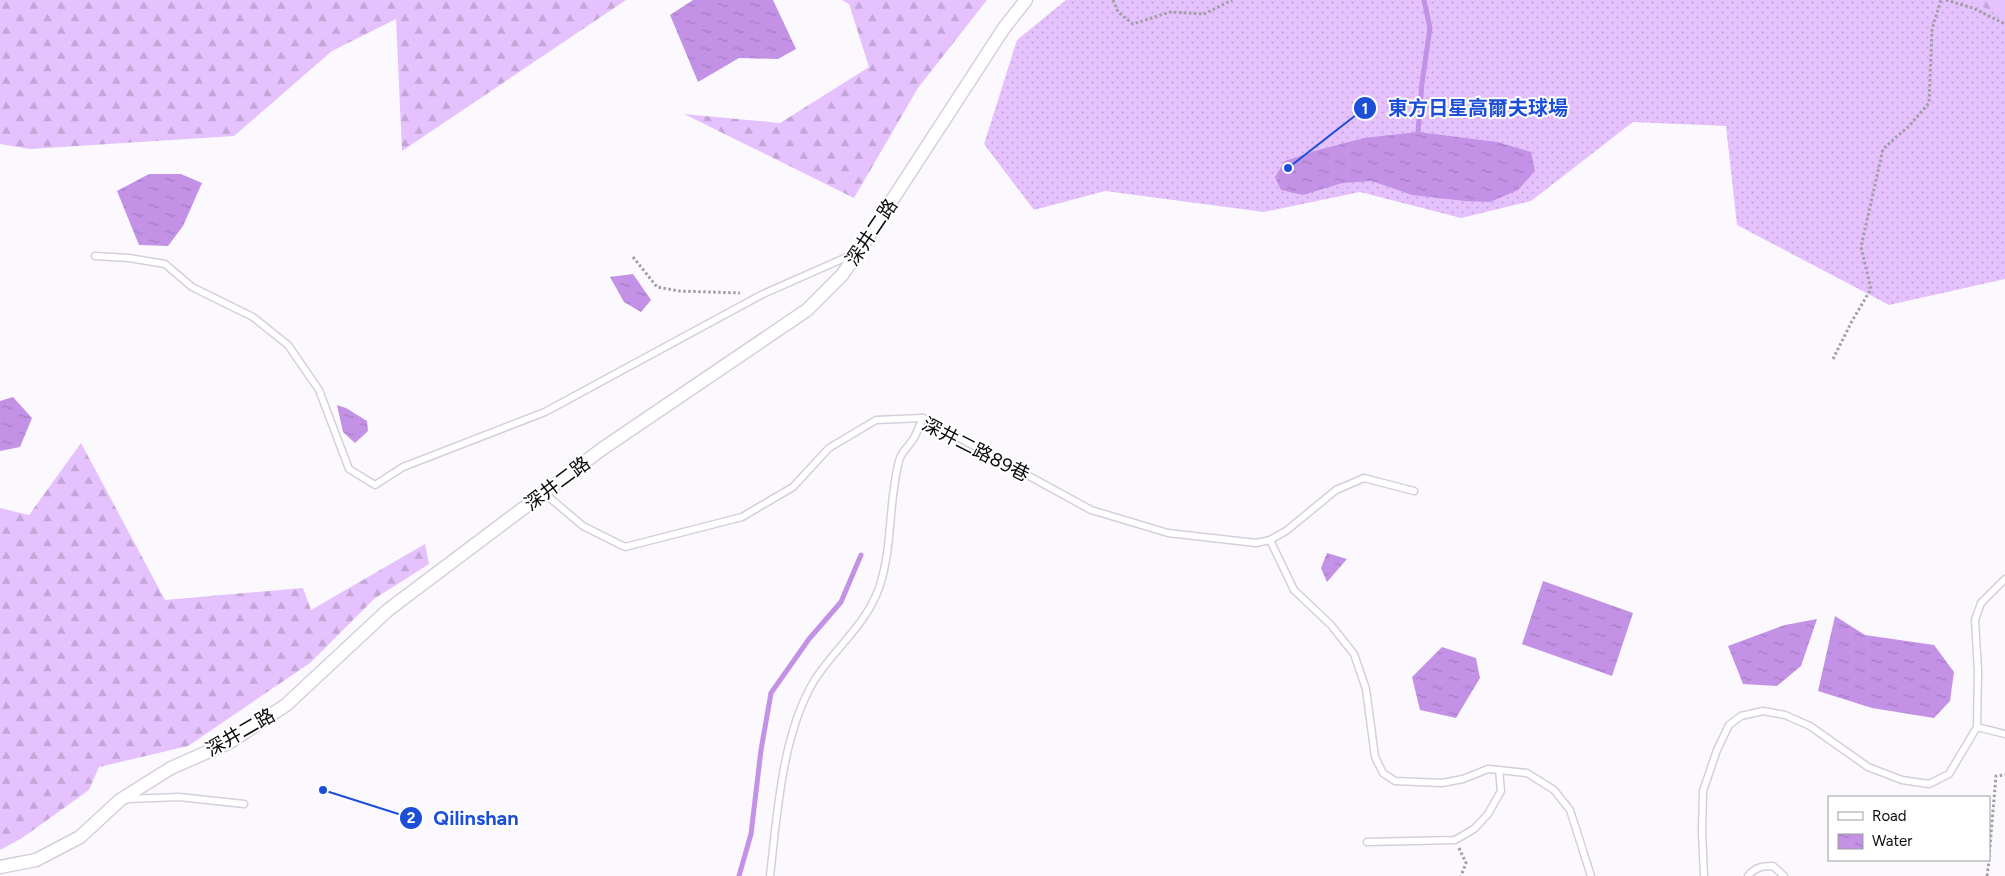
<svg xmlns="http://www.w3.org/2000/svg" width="2005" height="876" viewBox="0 0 2005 876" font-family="Figtree,'Noto Sans TC',sans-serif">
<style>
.grass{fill:url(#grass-dots)}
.forest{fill:url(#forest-firs)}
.water{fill:url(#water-ripples)}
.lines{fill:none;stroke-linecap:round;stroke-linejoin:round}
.stream{stroke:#c391e5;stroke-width:5}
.lane-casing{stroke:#d6cfdb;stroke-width:9}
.street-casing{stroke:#d6cfdb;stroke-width:15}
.path{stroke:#a29fa3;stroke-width:3;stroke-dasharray:2.5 2.5;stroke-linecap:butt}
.lane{stroke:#fff;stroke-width:6}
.street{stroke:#fff;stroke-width:12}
.labels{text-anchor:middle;stroke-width:4;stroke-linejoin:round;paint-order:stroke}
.street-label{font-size:19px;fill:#0d0a0e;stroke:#fff}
.leader{fill:none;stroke:#1d4ed8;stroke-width:2}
.callout-dot{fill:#1d4ed8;stroke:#fff;stroke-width:2}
.mark-label{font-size:15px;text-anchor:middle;font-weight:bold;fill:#fff}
.callout-label{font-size:20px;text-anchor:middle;font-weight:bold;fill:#1d4ed8;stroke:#fff;stroke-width:4;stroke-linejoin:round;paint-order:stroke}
</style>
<defs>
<pattern id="grass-dots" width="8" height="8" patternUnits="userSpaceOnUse" patternTransform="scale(1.25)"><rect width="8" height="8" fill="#e5c2fd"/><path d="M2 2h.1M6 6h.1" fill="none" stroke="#c3a5d8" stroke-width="1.8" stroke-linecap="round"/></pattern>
<pattern id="forest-firs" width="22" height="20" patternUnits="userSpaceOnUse" patternTransform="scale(1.25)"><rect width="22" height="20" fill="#e5c2fd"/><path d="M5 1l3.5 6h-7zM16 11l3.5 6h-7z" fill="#c3a5d8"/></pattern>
<pattern id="water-ripples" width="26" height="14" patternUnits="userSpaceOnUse" patternTransform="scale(1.25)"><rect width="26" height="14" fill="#c391e5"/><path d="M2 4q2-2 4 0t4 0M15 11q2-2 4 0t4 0" fill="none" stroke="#a67cc3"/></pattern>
</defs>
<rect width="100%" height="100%" fill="#fcf9fe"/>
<!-- grass -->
<path class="grass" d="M1066 0H2005V279L1889 305 1737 225 1726 126 1633 122 1531 201 1461 218 1360 192 1264 212 1105 191 1034 210 984 144 1017 40Z"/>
<!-- forest -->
<g class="forest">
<path d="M0 0H626L402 151 396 19 332 51 234 136 30 149 0 144Z"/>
<path d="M842 0H987L918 88 854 198 684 114 780 123 869 67 849 4Z"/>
<path d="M1967 0H2005V17Z"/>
<path d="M81 443 165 600 303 588 311 610 425 544 429 564 374 599 310 663 188 746 99 767 89 790 22 838 0 850V508L29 515Z"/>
</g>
<!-- water -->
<g class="water">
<path d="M693 0H773L796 49 778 59 739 58 698 82 670 15Z"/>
<path d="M1418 132 1497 142 1531 152 1535 171 1518 190 1490 202 1465 201 1412 195 1372 181 1342 183 1303 195 1281 190 1275 177 1285 161 1318 150 1364 138Z"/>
<path d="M149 174H181L202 183 183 226 168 246 139 245 117 191Z"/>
<path d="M633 274 651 300 641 312 624 302 610 277Z"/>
<path d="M13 397 32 418 20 447 0 451V401Z"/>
<path d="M337 405 346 408 367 421 368 431 355 443 343 432Z"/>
<path d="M1327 553 1347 559 1327 582 1321 568Z"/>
<path d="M1543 581 1633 613 1612 676 1522 644Z"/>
<path d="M1835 616 1865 635 1934 645 1954 672 1950 701 1934 718 1872 708 1818 691Z"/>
<path d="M1817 619 1801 666 1777 686 1743 684 1728 646 1785 625Z"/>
<path d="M1442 647 1476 658 1480 678 1456 718 1420 710 1412 677Z"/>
</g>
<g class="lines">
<!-- stream -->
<g class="stream">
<path d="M1418 132 1422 83 1430 28 1424 0"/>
<path d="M739 876 751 834 761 750 771 693 809 639 841 602 861 555"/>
</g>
<defs>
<g id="lane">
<path d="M95 256 129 258 165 264 192 287 253 317 288 345 319 390 349 469 375 485 403 467 545 412 763 294 856 253"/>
<path d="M544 493 583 526 625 547 742 517 793 487 829 448 876 420 923 418 1091 510 1168 533 1256 543 1270 540 1286 531 1336 490 1364 478 1414 491"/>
<path d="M1270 540 1294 590 1331 625 1354 654 1366 689 1375 757 1383 773 1395 781 1442 783 1463 779 1488 769 1499 770 1501 791 1488 814 1474 829 1455 840 1367 842"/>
<path d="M1977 727 2005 734"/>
<path d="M1499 770 1527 773 1554 790 1570 810 1591 876"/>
<path d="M126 799 179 797 244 804"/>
<path d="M770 876C777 815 782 734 814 681 834 649 866 625 879 588 893 547 888 503 899 461 901 451 911 445 915 436 918 430 920 424 923 418"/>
<path d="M1704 876 1702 832 1703 791 1717 750 1729 725 1741 716 1763 711 1785 715 1810 726 1868 767 1902 780 1929 784 1949 774 1977 727 1978 671 1975 620 1981 603 2005 579"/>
<path d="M1748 876C1755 867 1763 866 1773 866L1784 876"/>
</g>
<path id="street" d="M0 867 36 860 80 837 120 800 171 768 230 742 286 705 388 610 602 449 807 310 842 275 859 251 1004 28 1026 0"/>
</defs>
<!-- lane casing -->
<use href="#lane" class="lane-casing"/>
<!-- street casing -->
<use href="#street" class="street-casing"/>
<!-- path -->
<g class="path">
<path d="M1113 0 1118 12 1133 24 1170 12 1204 14 1232 0"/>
<path d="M1946 0 1973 8 2005 24"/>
<path d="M633 257 657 287 679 291 740 293"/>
<path d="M1833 359 1852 321 1871 289 1861 247 1883 149 1909 126 1929 103 1932 29 1941 0"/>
<path d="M1459 848 1466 863 1461 876"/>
<path d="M1989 857 1996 776 2005 775"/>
<path d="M1987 876 1989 860"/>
</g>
<!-- lane -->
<use href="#lane" class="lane"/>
<!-- street -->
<use href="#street" class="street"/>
</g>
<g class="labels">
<!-- street labels -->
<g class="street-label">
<text transform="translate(871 232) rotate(-56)" y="7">深井二路</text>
<text transform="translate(976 449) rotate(27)" y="7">深井二路89巷</text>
<text transform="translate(557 483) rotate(-37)" y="7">深井二路</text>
<text transform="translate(240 732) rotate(-30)" y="7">深井二路</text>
</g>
</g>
<!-- callouts -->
<path class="leader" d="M1288 168L1365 108M323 790L411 818"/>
<g class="callout-dot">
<circle cx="1288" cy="168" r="5"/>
<circle cx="323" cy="790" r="5"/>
<circle cx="1365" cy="108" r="12"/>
<circle cx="411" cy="818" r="12"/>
</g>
<g class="mark-label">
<text x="1365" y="114">1</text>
<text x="411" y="823">2</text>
</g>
<g class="callout-label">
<text x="1478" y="115">東方日星高爾夫球場</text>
<text x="476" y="825">Qilinshan</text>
</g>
<!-- legend -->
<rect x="1828" y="796" width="162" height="65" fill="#ffffff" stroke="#9e9d9f"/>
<rect x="1838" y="812" width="25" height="8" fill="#ffffff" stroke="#9e9d9f"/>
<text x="1872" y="821" font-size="15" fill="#0d0a0e">Road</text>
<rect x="1838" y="834" width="25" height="15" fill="url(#water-ripples)" stroke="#9e9d9f"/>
<text x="1872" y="846" font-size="15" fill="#0d0a0e">Water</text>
</svg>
